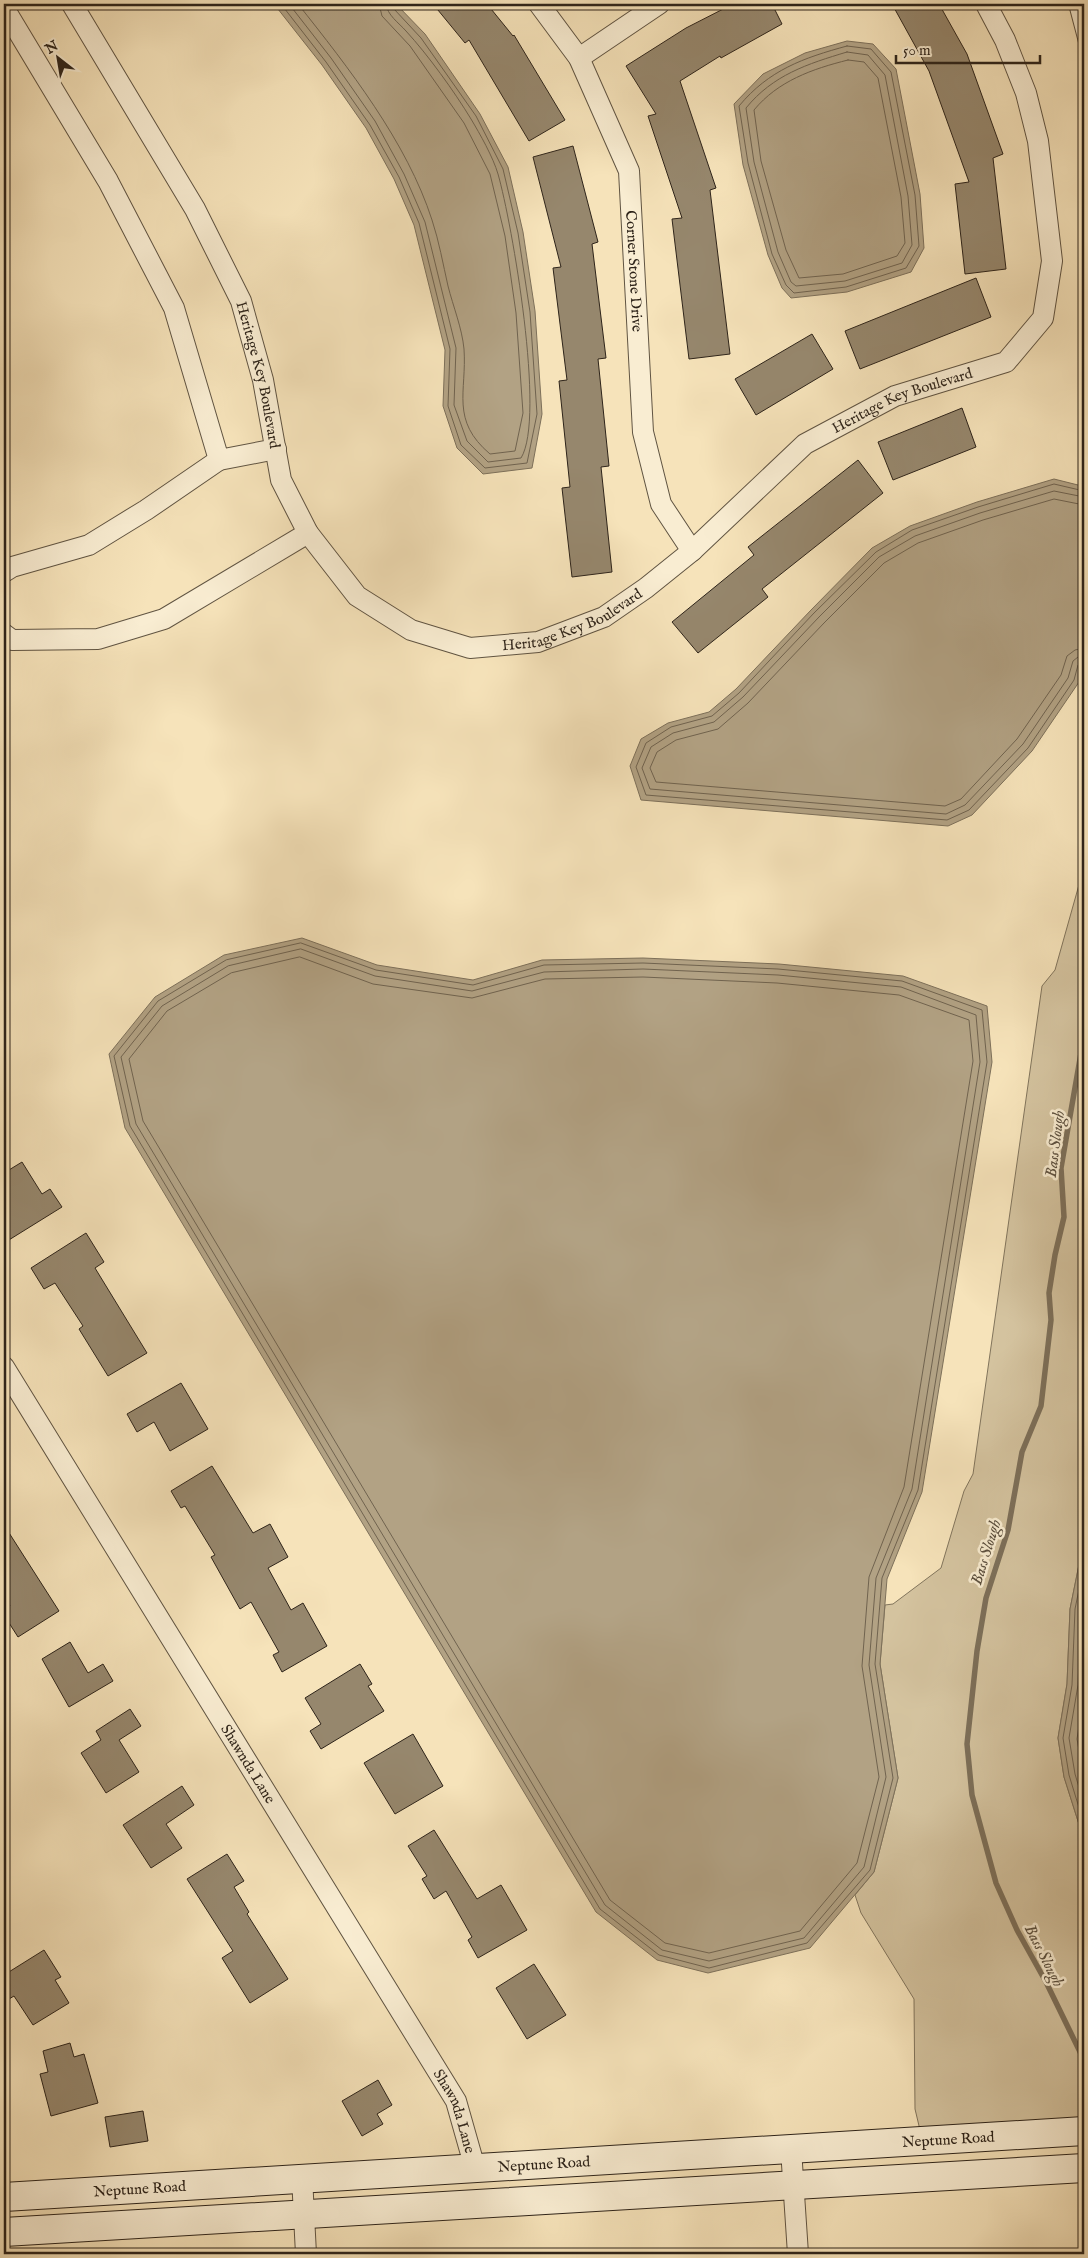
<svg xmlns="http://www.w3.org/2000/svg" width="1088" height="2258" viewBox="0 0 1088 2258" font-family="'IM FELL English',serif">
<style>
.green{fill:#d4c39f;stroke:#81745c}
.water{fill:#b2a284;stroke:#7d705a}
.lines{fill:none;stroke-linecap:round;stroke-linejoin:round}
.shore{stroke:#70634f;stroke-width:1}
.stream{stroke:#7d705a;stroke-width:5.5}
.building{fill:#96876d;stroke:#2e241a}
.service-casing{stroke:#605442;stroke-width:12}
.minor-casing{stroke:#605442;stroke-width:22}
.secondary-casing{stroke:#2e241a;stroke-width:30}
.service{stroke:#f9edd2;stroke-width:10}
.minor{stroke:#f9edd2;stroke-width:20}
.secondary{stroke:#f9edd2;stroke-width:28}
.labels{text-anchor:middle;stroke-width:5;stroke-linejoin:round;paint-order:stroke}
.street-label{font-size:15px;fill:#2e241a;stroke:#f9edd2}
.water-label{font-size:16px;font-style:italic;fill:#5c503f;stroke:#f9edd2}
</style>
<rect width="100%" height="100%" fill="#f6e3ba"/>
<filter id="stains"><feTurbulence type="fractalNoise" baseFrequency=".004" numOctaves="4"/><feColorMatrix values="0 0 0 0 .2 0 0 0 0 .09 0 0 0 0 .02 0 0 0 .5 -.17"/></filter>
<radialGradient id="worn" r=".72"><stop offset=".6" stop-color="#630" stop-opacity="0"/><stop offset="1" stop-color="#630" stop-opacity=".3"/></radialGradient>
<!-- green -->
<path class="green" d="M1084 867V1540L1070 1609 1067 1684 1058 1738 1064 1777 1084 1840V2120L920 2130 915 2109 914 1999 861 1913 855 1895 874 1872 898 1778 880 1664 885 1605 893 1604 941 1568 964 1491 973 1474 1042 986 1055 970Z"/>
<!-- water -->
<g class="water">
<path d="M274 4H396L425 34 480 114 508 167 523 232 535 311 542 414 532 468 483 474 457 448 443 406 445 350 414 225 394 179 366 128 322 65Z"/>
<path d="M847 41 873 44 896 69 920 194 924 248 911 272 847 292 791 298 782 288 768 255 743 165 734 104 763 74 805 53Z"/>
<path d="M1054 479 1082 486 1084 489V656L1079 682 1032 751 972 815 948 826 641 800 630 766 641 739 668 723 709 712 736 689 811 610 872 548 910 526 977 502Z"/>
<path d="M302 938 377 965 473 980 542 960 643 958 779 964 903 976 987 1006 992 1062 922 1492 887 1579 880 1664 898 1778 874 1872 810 1948 708 1973 657 1960 596 1912 125 1128 109 1054 155 997 224 955Z"/>
<path d="M1084 1540V1840L1064 1777 1058 1738 1067 1684 1070 1609Z"/>
</g>
<g class="lines">
<!-- shore -->
<g class="shore">
<path d="M281 4 326 62 370 125 399 177 419 223 450 349 448 406 461 445 485 468 527 463 537 414 530 312 518 233 503 169 476 116 421 38 394 9 393 4"/>
<path d="M289 4 331 58 375 121 404 174 425 222 456 348 454 405 467 441 488 462 521 458C546 418 512 223 498 174 493 157 480 134 471 119 454 91 428 55 406 31 399 23 387 15 386 4"/>
<path d="M298 4C348 67 407 142 432 220 439 241 443 264 448 286 453 306 462 328 464 349 467 392 450 420 490 454L515 451 523 413 516 313 505 236 490 174 464 123 410 46 382 16 379 4"/>
<path d="M847 46 871 49 891 72 915 195 919 246 906 268 846 287 794 293 786 285 772 254 748 163 739 106C769 70 803 58 847 46Z"/>
<path d="M847 52 868 55 885 75 908 196 912 245 902 263 845 281 796 286 791 282 778 252 754 162 746 108C773 75 807 64 847 52Z"/>
<path d="M848 60 864 62 878 78 901 197 905 243 897 256 843 274 799 278 786 250 761 161 754 110C778 81 812 69 848 60Z"/>
<path d="M1084 491 1054 484 978 507 912 530 876 552 814 613 739 693 712 716 671 727 646 743 636 767 646 795 947 820 969 810 1028 748 1074 680 1078 665 1084 662"/>
<path d="M1084 497 1054 491 980 513 915 536 879 557 819 617 743 697 714 722 673 733 651 747 642 768 650 789 946 814 965 805 1023 744 1068 678 1073 661 1078 657 1084 656"/>
<path d="M1084 505 1054 499 983 520 918 543 884 563 824 623 748 703 718 729 676 740 657 752 650 768 656 782 945 806 961 799 1017 739 1061 675 1067 656 1075 650 1084 648"/>
<path d="M301 943 376 970 473 985 544 965 643 963 778 969 902 981 982 1010 987 1062 918 1490 882 1578 875 1664 893 1778 870 1870 807 1943 709 1968 659 1955 600 1909 130 1126 114 1056 158 1001 226 960Z"/>
<path d="M301 949 375 976 472 991 544 972 643 969 778 975 901 987 976 1015 980 1062 912 1489 876 1578 869 1665 886 1777 864 1867 804 1938 709 1961 662 1950 605 1905 136 1124 121 1057 162 1006 228 966Z"/>
<path d="M300 957 373 984 472 998 545 979 643 977 777 983 899 995 969 1020 973 1061 904 1487 869 1577 862 1666 879 1777 857 1863 800 1931 709 1953 665 1943 610 1900 143 1121 129 1059 167 1011 231 973Z"/>
<path d="M1084 1565 1075 1609 1072 1685 1063 1738 1069 1775 1084 1824"/>
<path d="M1084 1596 1081 1610 1078 1685 1069 1738 1075 1774 1084 1804"/>
<path d="M1084 1693 1077 1739 1084 1779"/>
</g>
<!-- stream -->
<path class="stream" d="M1084 1036 1061 1168 1064 1217 1055 1255 1049 1293 1051 1320 1041 1406 1022 1452 1008 1530 986 1598 977 1651 967 1744 972 1795 996 1883 1017 1930 1046 1982 1084 2060"/>
</g>
<!-- building -->
<g class="building">
<path d="M433 4H487L513 36 514 35 565 120 529 141 469 40 465 43Z"/>
<path d="M733 4H772L782 24 721 58 720 56 680 81 716 188 710 190 730 354 689 359 672 219 682 218 648 116 656 114 626 66 686 28Z"/>
<path d="M892 4H939L967 54 1003 154 993 158 1006 269 965 274 955 184 969 182 929 71Z"/>
<path d="M573 146 598 242 592 244 606 358 598 359 609 466 601 467 612 572 572 577 562 488 570 487 559 381 567 380 553 268 561 267 533 157Z"/>
<path d="M976 278 991 317 860 369 845 331Z"/>
<path d="M812 334 833 369 756 415 735 379Z"/>
<path d="M962 408 976 447 893 480 878 442Z"/>
<path d="M858 460 883 493 762 589 768 597 698 653 672 622 754 555 748 547Z"/>
<path d="M22 1162 42 1194 50 1189 62 1207 4 1243V1173Z"/>
<path d="M86 1233 104 1262 95 1268 147 1353 108 1376 79 1329 83 1326 55 1283 44 1289 31 1268Z"/>
<path d="M181 1383 208 1429 170 1451 154 1422 137 1432 127 1414Z"/>
<path d="M212 1466 253 1533 270 1524 288 1557 268 1568 291 1610 303 1603 327 1646 282 1672 273 1655 279 1652 251 1602 240 1609 211 1557 215 1555 185 1506 181 1508 171 1491Z"/>
<path d="M4 1525 59 1611 18 1637 4 1615V1610L10 1606 4 1595Z"/>
<path d="M70 1642 88 1673 103 1664 113 1681 69 1707 42 1659Z"/>
<path d="M360 1664 372 1684 368 1686 384 1711 321 1749 310 1731 321 1724 305 1698Z"/>
<path d="M130 1709 141 1726 119 1740 139 1772 106 1793 81 1753 101 1740 96 1731Z"/>
<path d="M413 1734 443 1786 395 1814 364 1763Z"/>
<path d="M182 1786 194 1805 166 1824 182 1848 151 1868 123 1825Z"/>
<path d="M434 1830 477 1899 501 1885 527 1930 478 1958 468 1940 472 1937 446 1891 434 1899 422 1879 427 1876 408 1846Z"/>
<path d="M227 1854 244 1881 234 1887 249 1912 247 1914 288 1979 250 2003 222 1958 233 1951 187 1879Z"/>
<path d="M44 1950 61 1977 55 1980 69 2003 33 2025 14 1996 4 2002V1975Z"/>
<path d="M534 1964 566 2015 527 2039 496 1988Z"/>
<path d="M70 2043 74 2057 84 2054 98 2103 51 2116 40 2074 48 2072 43 2051Z"/>
<path d="M378 2080 392 2105 377 2114 383 2124 362 2136 342 2101Z"/>
<path d="M143 2111 148 2141 110 2147 105 2117Z"/>
</g>
<g class="lines">
<defs>
<path id="service" d="M1074 4 1084 42"/>
<g id="minor">
<path id="s1" d="M72 4 195 209 241 301 263 380 281 480 308 533 357 596 411 630 470 648 538 642 604 617 646 588 692 551 805 444 895 396 1006 362 1043 318 1052 261 1038 141 1026 93 1005 40 986 4"/>
<path id="s2" d="M539 4 579 58 629 171 643 432 661 504 692 551"/>
<path d="M4 8 108 181 174 308 219 460 276 449"/>
<path d="M579 58 659 4"/>
<path d="M4 572 12 567 89 545 146 510 219 460"/>
<path d="M4 634 12 640 98 639 164 619 308 533"/>
<path id="s3" d="M4 1367 456 2101 475 2168"/>
<path d="M791 2149 798 2254"/>
<path d="M302 2177 306 2254"/>
</g>
<g id="secondary">
<path id="s4" d="M4 2197 1084 2131"/>
<path d="M4 2232 1084 2168"/>
</g>
</defs>
<!-- service casing -->
<use href="#service" class="service-casing"/>
<!-- minor casing -->
<use href="#minor" class="minor-casing"/>
<!-- secondary casing -->
<use href="#secondary" class="secondary-casing"/>
<!-- service -->
<use href="#service" class="service"/>
<!-- minor -->
<use href="#minor" class="minor"/>
<!-- secondary -->
<use href="#secondary" class="secondary"/>
</g>
<g class="labels">
<!-- street labels -->
<g class="street-label">
<text dy="5" stroke="none"><textPath href="#s2" startOffset="291">Corner Stone Drive</textPath></text>
<text dy="5" stroke="none"><textPath href="#s1" startOffset="418">Heritage Key Boulevard</textPath></text>
<text dy="5" stroke="none"><textPath href="#s1" startOffset="1302">Heritage Key Boulevard</textPath></text>
<text dy="5" stroke="none"><textPath href="#s1" startOffset="898">Heritage Key Boulevard</textPath></text>
<text dy="5" stroke="none"><textPath href="#s3" startOffset="466">Shawnda Lane</textPath></text>
<text dy="5" stroke="none"><textPath href="#s3" startOffset="871">Shawnda Lane</textPath></text>
<text dy="5" stroke="none"><textPath href="#s4" startOffset="946">Neptune Road</textPath></text>
<text dy="5" stroke="none"><textPath href="#s4" startOffset="541">Neptune Road</textPath></text>
<text dy="5" stroke="none"><textPath href="#s4" startOffset="136">Neptune Road</textPath></text>
</g>
<!-- water labels -->
<g class="water-label">
<text transform="translate(1054 1144) rotate(-83)" y="6">Bass Slough</text>
<text transform="translate(985 1552) rotate(-73)" y="6">Bass Slough</text>
<text transform="translate(1045 1955) rotate(63)" y="6">Bass Slough</text>
</g>
</g>
<!-- margin -->
<rect width="1088" height="2258" fill="none" stroke="#f6e3ba" stroke-width="20"/>
<rect x="5" y="5" width="1078" height="2248" fill="none" stroke="#2e241a" stroke-width="2.5"/>
<rect x="10" y="10" width="1068" height="2238" fill="none" stroke="#2e241a"/>
<!-- north arrow -->
<g transform="translate(58 58) rotate(329)" stroke="#f9edd2" stroke-width="4" paint-order="stroke">
<path d="M0-4L9 19L0 12L-9 19Z" fill="#2e241a"/>
<text y="-8" font-size="14" font-weight="bold" text-anchor="middle" fill="#2e241a">N</text>
</g>
<!-- scale -->
<path d="M896 55v8h144v-8" fill="none" stroke="#2e241a" stroke-width="2.5"/>
<text x="903" y="55" font-size="15" fill="#2e241a" stroke="#f9edd2" stroke-width="4" paint-order="stroke">50 m</text>
<rect width="100%" height="100%" filter="url(#stains)"/>
<rect width="100%" height="100%" fill="url(#worn)"/>
</svg>
